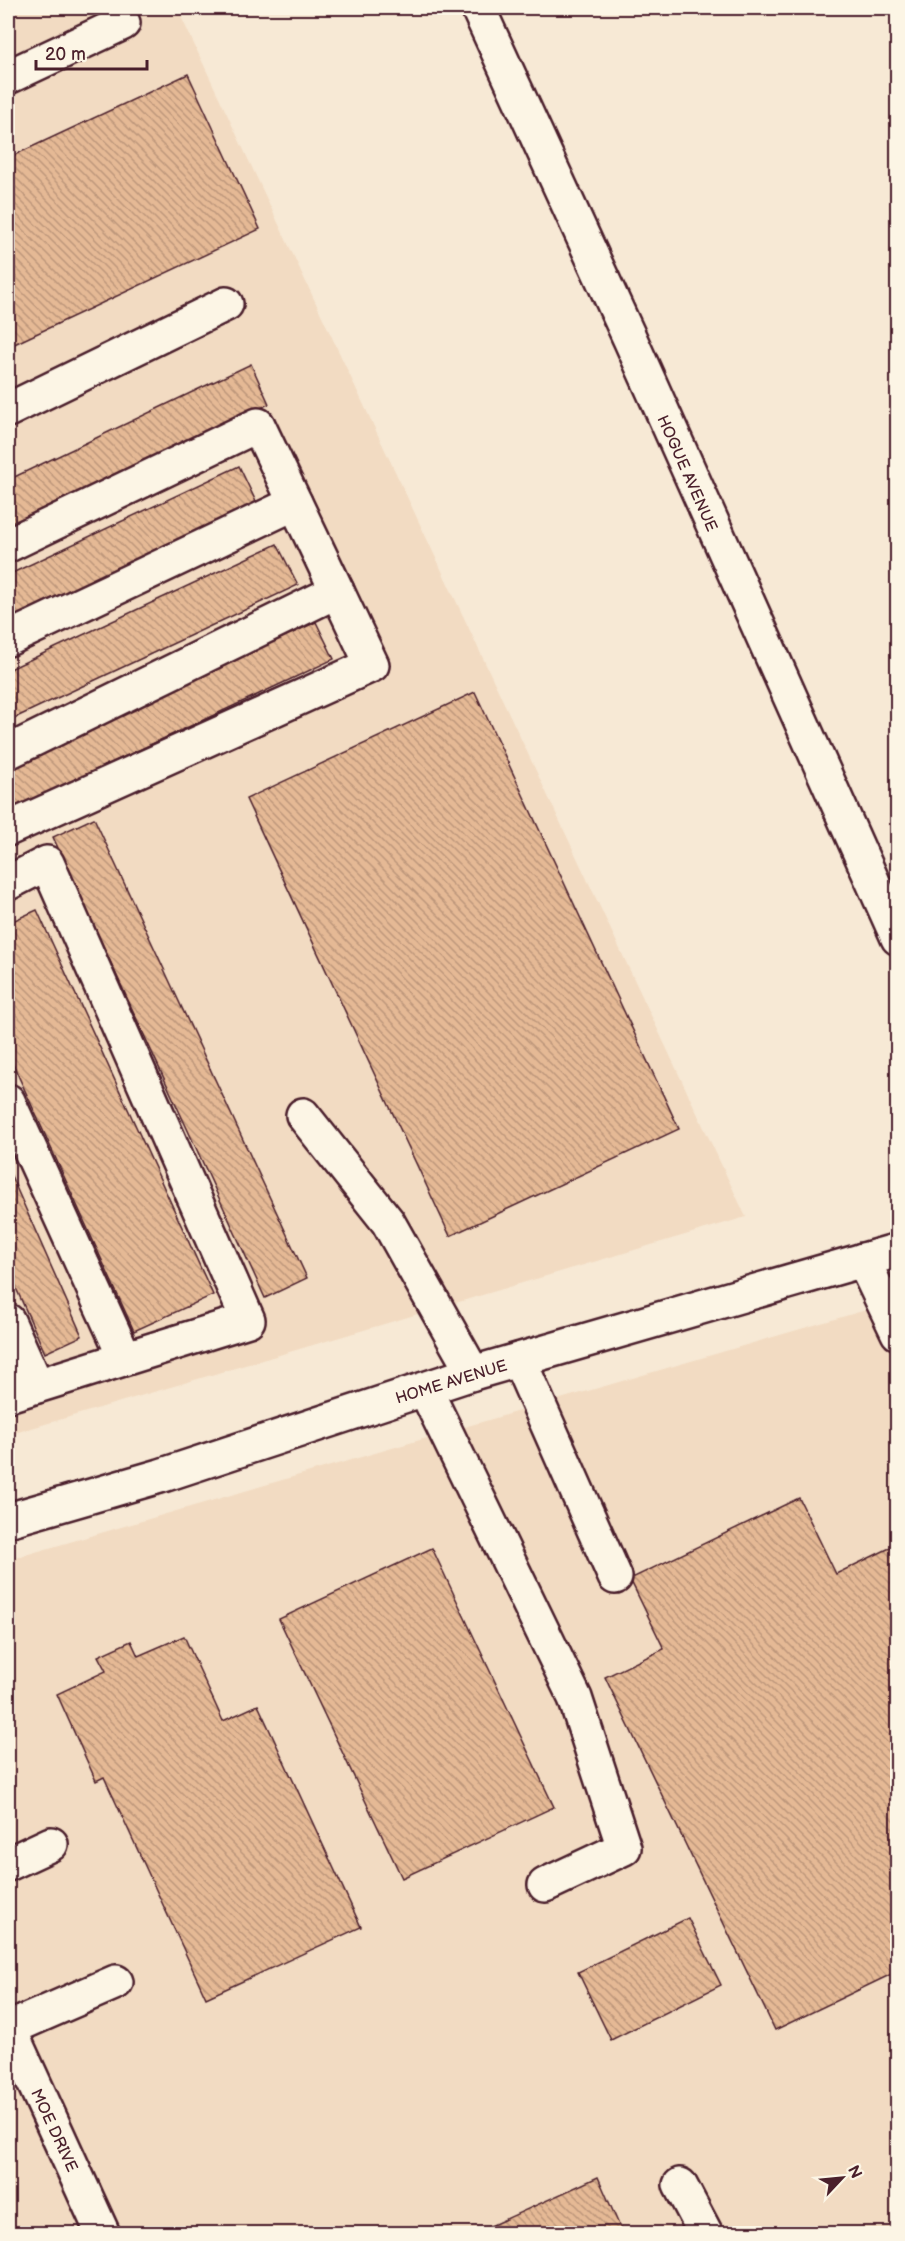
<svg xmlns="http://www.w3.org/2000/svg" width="905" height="2241" viewBox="0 0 905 2241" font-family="'Balsamiq Sans',sans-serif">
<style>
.built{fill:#f2dbc2}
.building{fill:url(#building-back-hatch);stroke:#4a1f2b;stroke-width:1.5}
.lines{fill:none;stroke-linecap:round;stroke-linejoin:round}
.minor-casing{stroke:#4a1f2b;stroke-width:38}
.minor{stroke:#fcf5e5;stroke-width:33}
.labels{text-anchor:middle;stroke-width:6;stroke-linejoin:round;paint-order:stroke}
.street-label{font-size:16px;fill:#4a1f2b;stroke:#fcf5e5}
</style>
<defs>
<pattern id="building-back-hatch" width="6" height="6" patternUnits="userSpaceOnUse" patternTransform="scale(1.5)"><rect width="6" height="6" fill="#e5b995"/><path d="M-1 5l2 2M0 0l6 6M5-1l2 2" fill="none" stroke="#bc967a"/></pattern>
</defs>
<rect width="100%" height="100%" fill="#f7e9d5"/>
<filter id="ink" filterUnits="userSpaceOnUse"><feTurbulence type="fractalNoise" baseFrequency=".0167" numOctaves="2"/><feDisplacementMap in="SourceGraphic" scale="12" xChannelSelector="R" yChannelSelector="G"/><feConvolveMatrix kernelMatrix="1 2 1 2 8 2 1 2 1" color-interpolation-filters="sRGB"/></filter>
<g filter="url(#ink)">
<!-- built -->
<g class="built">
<path d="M8 8H177L746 1217 8 1435Z"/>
<path d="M897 1301V2233H8V1560Z"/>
</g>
<!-- building -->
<g class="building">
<path d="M188 74 260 229 8 347V158Z"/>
<path d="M251 364 269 404 8 529V480Z"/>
<path d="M239 466 258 506 8 625V575Z"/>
<path d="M277 544 298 585 8 721V670Z"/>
<path d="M316 622 334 659 8 811V766Z"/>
<path d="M475 692 679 1129 450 1236 246 799Z"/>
<path d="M94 818 307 1278 265 1298 53 837Z"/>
<path d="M37 910 213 1295 134 1331 8 1053V923Z"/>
<path d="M8 1169 82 1336 45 1353 8 1270Z"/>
<path d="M799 1498 836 1574 898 1544V1971L775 2030 605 1677 664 1649 630 1579Z"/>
<path d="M432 1548 554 1807 402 1878 279 1619Z"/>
<path d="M184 1636 223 1721 258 1705 361 1927 206 1998 104 1777 96 1781 57 1694 106 1671 98 1656 131 1641 138 1656Z"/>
<path d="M688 1918 721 1985 611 2040 578 1972Z"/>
<path d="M598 2177 623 2234H473Z"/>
</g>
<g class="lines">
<defs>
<g id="minor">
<path d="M478 8 630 339 898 938"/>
<path d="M8 77 123 23"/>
<path d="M8 410 226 304"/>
<path d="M8 545 258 425 337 591 8 752"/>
<path d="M8 639 295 503"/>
<path d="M8 829 372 665 337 591"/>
<path d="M8 883 47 863 248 1320 8 1395"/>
<path d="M8 1101 125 1358"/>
<path d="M303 1115 388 1222 473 1373"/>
<path d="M863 1260 898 1333"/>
<path d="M8 1321 37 1386"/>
<path d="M519 1360 615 1577"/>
<path d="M425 1389 575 1698 624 1848 545 1885"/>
<path d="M8 1520 160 1476 473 1373 898 1250"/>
<path d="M8 1864 51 1844"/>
<path d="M8 2026 103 2234"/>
<path d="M8 2029 116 1982"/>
<path d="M680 2185 706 2234"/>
</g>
</defs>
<!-- minor casing -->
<use href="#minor" class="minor-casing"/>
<!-- minor -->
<use href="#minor" class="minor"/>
</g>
</g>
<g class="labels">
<!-- street labels -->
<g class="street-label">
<text transform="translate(688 473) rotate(66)" y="6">HOGUE AVENUE</text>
<text transform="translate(451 1381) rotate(-17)" y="6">HOME AVENUE</text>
<text transform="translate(55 2130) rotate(65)" y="6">MOE DRIVE</text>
</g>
</g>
<!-- margin -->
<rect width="905" height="2241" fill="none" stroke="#fcf5e5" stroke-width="30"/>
<rect x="15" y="15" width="875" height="2211" fill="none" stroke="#4a1f2b" stroke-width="2" filter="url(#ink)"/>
<!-- north arrow -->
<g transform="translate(842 2178) rotate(64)" stroke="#fcf5e5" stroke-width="4.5" paint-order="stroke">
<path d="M0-4.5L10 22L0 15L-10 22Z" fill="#4a1f2b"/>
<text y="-9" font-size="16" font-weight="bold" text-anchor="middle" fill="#4a1f2b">N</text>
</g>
<!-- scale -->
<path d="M36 60v9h111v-9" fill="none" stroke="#4a1f2b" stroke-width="3"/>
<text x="45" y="60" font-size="18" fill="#4a1f2b" stroke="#fcf5e5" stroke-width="4.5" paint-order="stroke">20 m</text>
</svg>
